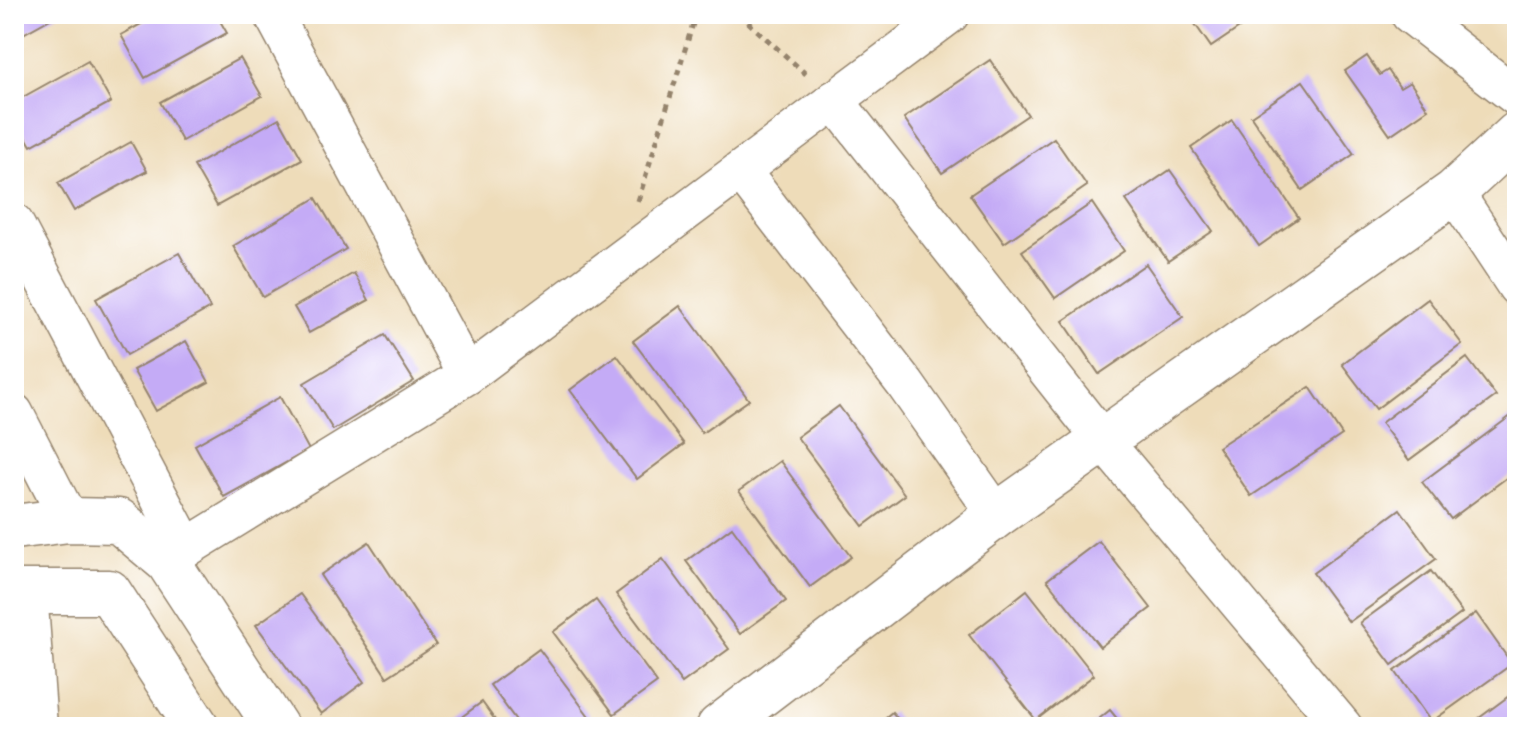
<svg xmlns="http://www.w3.org/2000/svg" width="1531" height="741" viewBox="0 0 1531 741" font-family="Mali,sans-serif">
<style>
.building{fill:#c4abf6}
.lines{fill:none;stroke-linecap:round;stroke-linejoin:round}
.minor-casing{stroke:#94836c;stroke-width:41}
.tertiary-casing{stroke:#94836c;stroke-width:47}
.path{stroke:#94836c;stroke-width:5;stroke-dasharray:6 6;stroke-linecap:butt}
.minor{stroke:#fff;stroke-width:38}
.tertiary{stroke:#fff;stroke-width:44}
</style>
<rect width="100%" height="100%" fill="#fff"/>
<filter id="ink" filterUnits="userSpaceOnUse"><feTurbulence type="fractalNoise" baseFrequency=".0125" numOctaves="2"/><feDisplacementMap in="SourceGraphic" scale="16" xChannelSelector="R" yChannelSelector="G"/><feConvolveMatrix kernelMatrix="1 2 1 2 8 2 1 2 1" color-interpolation-filters="sRGB"/></filter>
<filter id="wash" filterUnits="userSpaceOnUse"><feTurbulence type="fractalNoise" baseFrequency=".006" numOctaves="4" result="noise"/><feDisplacementMap in="SourceGraphic" scale="32" xChannelSelector="R" yChannelSelector="G"/><feGaussianBlur stdDeviation="1.8" result="paint"/><feColorMatrix in="noise" values="0 0 0 0 0 0 0 0 0 0 0 0 0 0 0 0 0 1.4 0 .05"/><feComposite in="paint" operator="in"/></filter>
<g filter="url(#wash)">
<rect width="100%" height="100%" fill="#eedcb9"/>
<g id="blocks">
<!-- building -->
<g class="building">
<path d="M14 14H59L14 39Z"/>
<path d="M159 14H216L227 33 145 78 121 35Z"/>
<path d="M1188 14H1260L1211 47Z"/>
<path d="M1367 56 1380 75 1388 70 1400 88 1410 82 1428 109 1390 135 1345 71Z"/>
<path d="M240 58 262 96 182 141 160 102Z"/>
<path d="M990 60 1028 115 942 173 904 118Z"/>
<path d="M88 61 111 102 31 146 14 116V102Z"/>
<path d="M1303 81 1354 154 1302 190 1251 116Z"/>
<path d="M279 118 302 159 217 206 194 166Z"/>
<path d="M1232 120 1299 218 1259 246 1191 148Z"/>
<path d="M1054 138 1087 186 1004 243 970 195Z"/>
<path d="M131 142 147 171 74 211 58 183Z"/>
<path d="M1170 170 1213 231 1168 261 1126 200Z"/>
<path d="M316 198 346 249 263 297 233 246Z"/>
<path d="M1092 203 1124 251 1055 298 1022 251Z"/>
<path d="M179 253 210 308 127 355 96 299Z"/>
<path d="M1146 264 1183 317 1099 374 1063 321Z"/>
<path d="M354 273 369 300 309 333 294 307Z"/>
<path d="M1428 299 1462 344 1376 409 1342 364Z"/>
<path d="M680 306 749 400 702 433 633 341Z"/>
<path d="M385 335 414 381 333 430 304 383Z"/>
<path d="M186 341 209 382 156 411 133 370Z"/>
<path d="M617 355 684 444 637 479 570 390Z"/>
<path d="M1467 358 1496 396 1409 460 1381 423Z"/>
<path d="M1310 387 1342 435 1251 496 1218 447Z"/>
<path d="M280 397 309 450 224 497 195 445Z"/>
<path d="M839 406 905 495 863 526 797 437Z"/>
<path d="M1512 415 1517 421V470L1451 519 1422 482Z"/>
<path d="M780 461 851 557 810 587 739 491Z"/>
<path d="M1400 509 1436 559 1349 622 1313 573Z"/>
<path d="M732 527 786 601 740 634 686 561Z"/>
<path d="M1099 541 1151 608 1100 647 1047 580Z"/>
<path d="M369 542 436 645 387 677 320 575Z"/>
<path d="M663 559 729 649 682 683 616 594Z"/>
<path d="M1431 571 1462 613 1392 665 1360 623Z"/>
<path d="M1027 590 1094 675 1036 720 969 635Z"/>
<path d="M300 594 364 682 321 714 256 625Z"/>
<path d="M596 600 657 683 614 714 553 632Z"/>
<path d="M1476 613 1512 664 1431 722 1395 671Z"/>
<path d="M539 649 597 727H521L490 685Z"/>
<path d="M1517 690V727H1467Z"/>
<path d="M482 702 500 727H448Z"/>
<path d="M1110 710 1124 727H1089Z"/>
<path d="M892 712 905 727H874Z"/>
</g>
</g>
</g>
<g filter="url(#ink)">
<use href="#blocks" fill-opacity="0" stroke="#94836c" stroke-width="2"/>
<g class="lines">
<defs>
<g id="minor">
<path d="M273 14 467 375"/>
<path d="M1410 14 1517 97"/>
<path d="M834 100 1104 442 1343 727"/>
<path d="M741 171 905 384 997 515"/>
<path d="M1454 192 1517 287"/>
<path d="M14 223 186 548 168 562"/>
<path d="M14 413 69 520"/>
<path d="M186 548 467 375 950 14"/>
<path d="M14 597 28 592 38 727"/>
</g>
<g id="tertiary">
<path d="M14 527 69 520 119 521 168 562 276 727"/>
<path d="M14 592H109L197 727"/>
<path d="M719 727 997 515 1454 192 1517 134"/>
</g>
</defs>
<!-- minor casing -->
<use href="#minor" class="minor-casing"/>
<!-- tertiary casing -->
<use href="#tertiary" class="tertiary-casing"/>
<!-- path -->
<g class="path">
<path d="M739 14 807 75"/>
<path d="M638 201 696 14"/>
</g>
<!-- minor -->
<use href="#minor" class="minor"/>
<!-- tertiary -->
<use href="#tertiary" class="tertiary"/>
</g>
</g>
<!-- margin -->
<rect width="1531" height="741" fill="none" stroke="#fff" stroke-width="48"/>
</svg>
